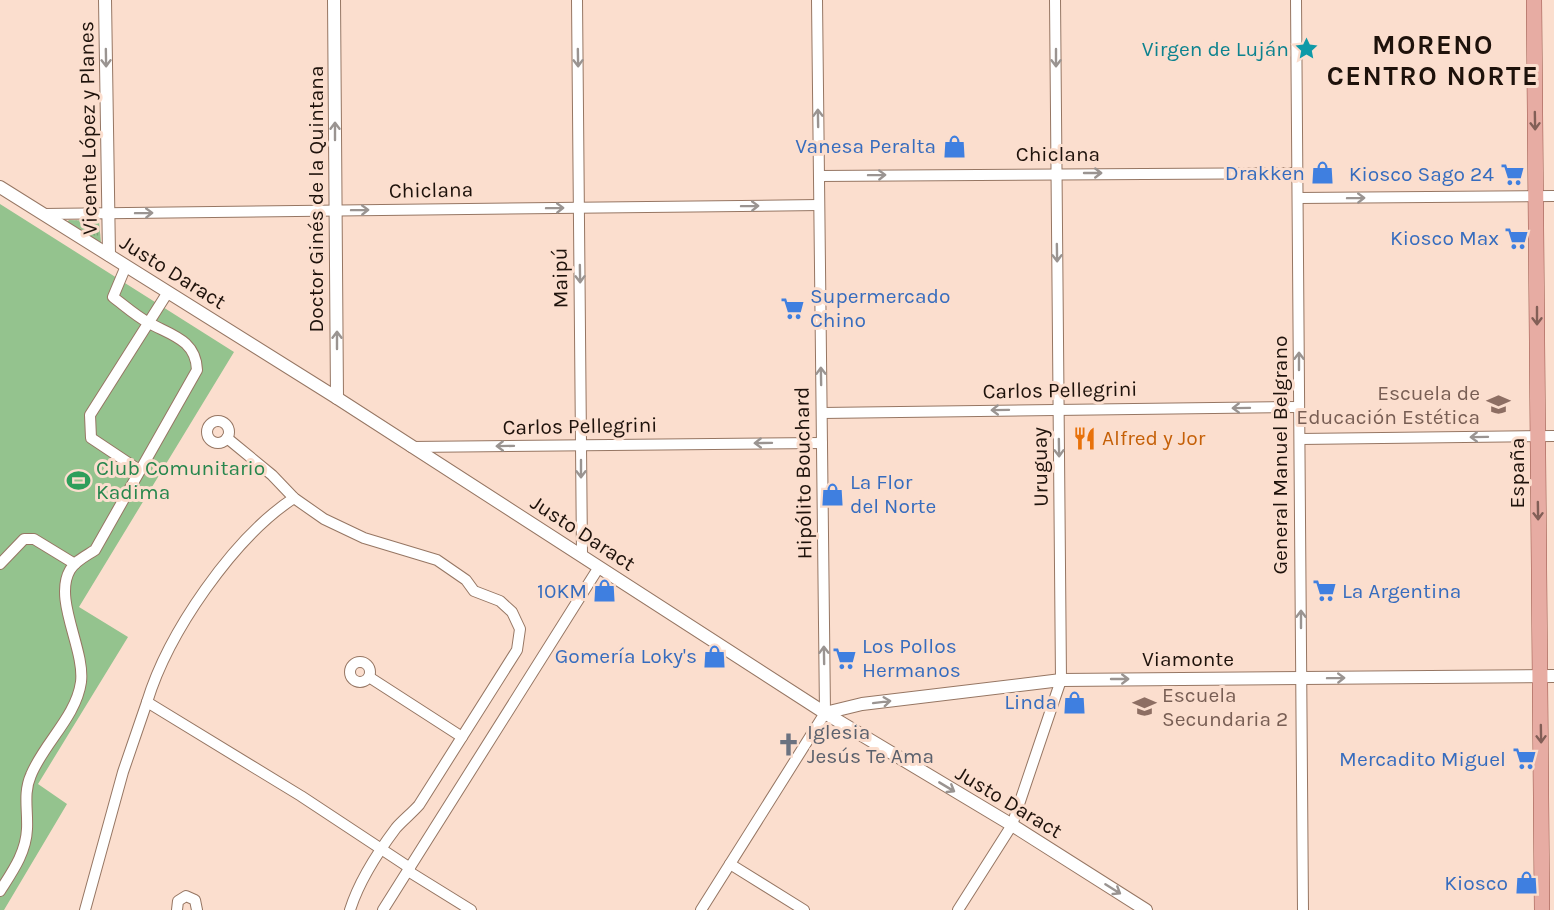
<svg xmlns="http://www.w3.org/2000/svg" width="1554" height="910" viewBox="0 0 1554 910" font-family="Karla,sans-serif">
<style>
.grass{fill:url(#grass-tufts)}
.pitch{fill:#94c38e}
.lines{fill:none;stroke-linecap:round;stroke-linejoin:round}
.minor-casing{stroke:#967663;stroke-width:12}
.tertiary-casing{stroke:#967663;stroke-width:14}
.primary-casing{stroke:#965246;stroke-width:16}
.minor{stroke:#fff;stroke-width:10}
.tertiary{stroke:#fff;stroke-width:12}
.primary{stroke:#e7aca3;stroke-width:15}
.oneway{stroke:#9a9491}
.oneway2{stroke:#825f57}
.labels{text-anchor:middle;stroke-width:6;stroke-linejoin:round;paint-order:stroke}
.culture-label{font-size:21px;fill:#0d838f;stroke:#fbdece;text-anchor:end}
.street-label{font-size:21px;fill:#1e120b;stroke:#fbdece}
.shop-label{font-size:21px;fill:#366cbe;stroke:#fbdece;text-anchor:end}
.education-label{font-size:21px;fill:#785e54;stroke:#fbdece;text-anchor:end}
.food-label{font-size:21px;fill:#c56008;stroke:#fbdece;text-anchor:start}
.leisure-label{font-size:21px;fill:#27864d;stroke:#fbdece;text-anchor:start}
.worship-label{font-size:21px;fill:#5b616d;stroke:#fbdece;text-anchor:start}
.district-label{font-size:27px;font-weight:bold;letter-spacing:1.5px;fill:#1e120b;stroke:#fbdece}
</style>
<defs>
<pattern id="grass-tufts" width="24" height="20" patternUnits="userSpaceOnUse" patternTransform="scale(1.5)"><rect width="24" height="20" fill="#94c38e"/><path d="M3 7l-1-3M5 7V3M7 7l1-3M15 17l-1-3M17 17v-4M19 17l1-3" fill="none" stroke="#7fa679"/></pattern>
</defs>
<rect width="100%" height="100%" fill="#fbdece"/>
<!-- grass -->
<path class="grass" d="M69 220 99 221 101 243 67 222Z"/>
<!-- pitch -->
<path class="pitch" d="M0 204 234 352 79 607 128 637 38 784 67 804 4 910H0Z"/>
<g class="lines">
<defs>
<g id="minor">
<path d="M577 0 582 555"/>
<path d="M1296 0 1303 910"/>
<path d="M819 176 1297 173"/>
<path d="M1298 198 1554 196"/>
<path d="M43 214 819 205"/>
<path d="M822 413 1299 407"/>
<circle cx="218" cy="432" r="11"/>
<path d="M227 438 272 475 294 498 324 519 364 538 437 560 466 580 474 591 500 601 512 612 520 629 517 650 419 805C412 813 403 820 396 828 378 852 359 881 350 910"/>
<path d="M1300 439 1554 436"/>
<path d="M411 447 822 443"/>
<path d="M139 470 91 438 90 415 168 292"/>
<path d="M0 564 24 539H34L75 564"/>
<circle cx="360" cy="672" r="10"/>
<path d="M369 677 462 737"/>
<path d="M147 702C168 633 233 538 294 498"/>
<path d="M730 864 804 910"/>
<path d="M408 871 471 910"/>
<path d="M0 891C12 872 26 853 27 829 28 810 23 793 31 775 44 743 76 717 81 682 85 649 53 599 70 570 75 561 86 556 95 550L197 370C196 340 171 335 149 323 136 316 125 306 113 297L126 266"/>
<path d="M85 910 123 772 147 702 301 796 410 868"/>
<path d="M177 910 178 901 186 896 195 900 197 910"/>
<path d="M383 910 599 567"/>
<path d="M701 910 825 713 817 0"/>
<path d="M958 910 1012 825 1061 680 1055 0"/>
</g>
<g id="tertiary">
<path d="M105 0 109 255"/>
<path d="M334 0 337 398"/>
<path d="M0 187 337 398 825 713 1012 825 1146 910"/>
<path d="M825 713 862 704 1061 680 1554 676"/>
</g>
<path id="primary" d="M1534 0 1542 910"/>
</defs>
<!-- minor casing -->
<use href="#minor" class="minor-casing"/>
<!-- tertiary casing -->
<use href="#tertiary" class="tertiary-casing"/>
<!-- primary casing -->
<use href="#primary" class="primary-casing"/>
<!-- minor -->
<use href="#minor" class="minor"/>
<!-- tertiary -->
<use href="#tertiary" class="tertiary"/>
<!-- primary -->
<use href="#primary" class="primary"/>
</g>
<!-- one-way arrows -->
<defs><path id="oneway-shaft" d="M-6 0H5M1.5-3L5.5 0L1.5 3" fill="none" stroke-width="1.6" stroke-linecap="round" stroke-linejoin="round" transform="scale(1.5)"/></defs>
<g class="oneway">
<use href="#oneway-shaft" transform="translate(106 58) rotate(89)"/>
<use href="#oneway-shaft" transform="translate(578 58) rotate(89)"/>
<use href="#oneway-shaft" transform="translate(1056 58) rotate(90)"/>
<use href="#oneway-shaft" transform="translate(818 118) rotate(-91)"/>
<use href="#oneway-shaft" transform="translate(335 131) rotate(-90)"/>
<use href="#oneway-shaft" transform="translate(1093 173)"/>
<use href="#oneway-shaft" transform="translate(877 175) rotate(-1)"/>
<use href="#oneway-shaft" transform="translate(1356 198) rotate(-1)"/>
<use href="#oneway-shaft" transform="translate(750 206) rotate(-1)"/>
<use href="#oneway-shaft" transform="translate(555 208) rotate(-1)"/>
<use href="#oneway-shaft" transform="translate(360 210) rotate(-1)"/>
<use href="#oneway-shaft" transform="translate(144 213) rotate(-1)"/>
<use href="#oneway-shaft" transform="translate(1057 253) rotate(89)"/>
<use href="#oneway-shaft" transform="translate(580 274) rotate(89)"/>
<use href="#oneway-shaft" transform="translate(337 340) rotate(-90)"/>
<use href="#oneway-shaft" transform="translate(1299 361) rotate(-90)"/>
<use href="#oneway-shaft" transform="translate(821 376) rotate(-91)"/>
<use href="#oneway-shaft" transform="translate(1241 408) rotate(179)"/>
<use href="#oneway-shaft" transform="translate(1000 410) rotate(179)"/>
<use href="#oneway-shaft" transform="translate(1479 437) rotate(179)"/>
<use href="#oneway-shaft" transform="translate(763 443) rotate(179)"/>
<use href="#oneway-shaft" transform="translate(505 446) rotate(179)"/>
<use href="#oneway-shaft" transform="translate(1059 448) rotate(89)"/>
<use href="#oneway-shaft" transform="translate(581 469) rotate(90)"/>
<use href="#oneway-shaft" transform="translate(1301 619) rotate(-90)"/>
<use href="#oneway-shaft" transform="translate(824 655) rotate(-91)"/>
<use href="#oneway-shaft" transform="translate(1336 678) rotate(-1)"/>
<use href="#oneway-shaft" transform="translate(1120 679)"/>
<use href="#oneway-shaft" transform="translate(882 702) rotate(-7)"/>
<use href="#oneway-shaft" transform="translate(947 787) rotate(31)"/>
<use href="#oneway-shaft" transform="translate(1113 889) rotate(32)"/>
</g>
<g class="oneway2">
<use href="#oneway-shaft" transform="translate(1535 121) rotate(89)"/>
<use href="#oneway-shaft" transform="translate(1537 316) rotate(90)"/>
<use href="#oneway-shaft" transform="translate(1538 511) rotate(89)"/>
<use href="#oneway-shaft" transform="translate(1541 734) rotate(89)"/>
</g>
<!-- icons -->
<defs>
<symbol id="sight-bare" viewBox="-9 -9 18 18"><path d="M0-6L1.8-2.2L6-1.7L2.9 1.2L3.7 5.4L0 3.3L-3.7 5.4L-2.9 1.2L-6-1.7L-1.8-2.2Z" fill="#0f9aa8" stroke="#fbdece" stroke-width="2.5" paint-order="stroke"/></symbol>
<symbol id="shop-bare" viewBox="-9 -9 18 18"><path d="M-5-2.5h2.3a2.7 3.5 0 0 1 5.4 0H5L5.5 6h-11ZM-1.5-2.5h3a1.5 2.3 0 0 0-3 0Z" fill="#3f7fe0" stroke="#fbdece" stroke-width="2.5" paint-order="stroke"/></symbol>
<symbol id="supermarket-bare" viewBox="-9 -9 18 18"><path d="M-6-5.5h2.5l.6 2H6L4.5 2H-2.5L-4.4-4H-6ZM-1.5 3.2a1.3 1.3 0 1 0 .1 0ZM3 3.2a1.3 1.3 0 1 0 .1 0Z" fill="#3f7fe0" stroke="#fbdece" stroke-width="2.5" paint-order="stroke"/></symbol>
<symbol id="university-bare" viewBox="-9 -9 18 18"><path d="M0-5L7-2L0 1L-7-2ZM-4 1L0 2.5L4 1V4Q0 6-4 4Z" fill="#8d6e63" stroke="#fbdece" stroke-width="2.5" paint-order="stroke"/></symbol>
<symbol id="restaurant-bare" viewBox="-9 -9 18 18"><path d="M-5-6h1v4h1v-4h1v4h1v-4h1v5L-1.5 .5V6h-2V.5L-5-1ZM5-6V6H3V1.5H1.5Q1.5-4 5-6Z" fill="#e8710a" stroke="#fbdece" stroke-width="2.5" paint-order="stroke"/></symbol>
<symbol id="stadium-bare" viewBox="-9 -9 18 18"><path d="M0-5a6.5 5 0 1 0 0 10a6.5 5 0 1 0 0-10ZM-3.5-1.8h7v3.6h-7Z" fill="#2e9e5b" stroke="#fbdece" stroke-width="2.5" paint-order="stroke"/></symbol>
<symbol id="school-bare" viewBox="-9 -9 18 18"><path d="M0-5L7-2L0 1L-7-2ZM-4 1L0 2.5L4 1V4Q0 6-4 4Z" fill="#8d6e63" stroke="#fbdece" stroke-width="2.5" paint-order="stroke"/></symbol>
<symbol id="church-bare" viewBox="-9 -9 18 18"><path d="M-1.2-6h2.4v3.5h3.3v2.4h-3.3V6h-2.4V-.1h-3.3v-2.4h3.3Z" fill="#6b7280" stroke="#fbdece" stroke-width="2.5" paint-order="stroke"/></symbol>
</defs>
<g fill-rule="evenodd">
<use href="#sight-bare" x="1290" y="32" width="33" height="33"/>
<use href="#shop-bare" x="938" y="130" width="33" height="33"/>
<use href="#shop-bare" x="1306" y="156" width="33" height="33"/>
<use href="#supermarket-bare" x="1496" y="158" width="33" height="33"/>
<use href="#supermarket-bare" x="1500" y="222" width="33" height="33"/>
<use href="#supermarket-bare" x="776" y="292" width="33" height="33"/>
<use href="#university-bare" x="1482" y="388" width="33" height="33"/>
<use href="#restaurant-bare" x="1068" y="422" width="33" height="33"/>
<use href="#stadium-bare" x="62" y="464" width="33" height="33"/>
<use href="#shop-bare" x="816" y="478" width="33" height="33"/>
<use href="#shop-bare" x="588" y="574" width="33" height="33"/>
<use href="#supermarket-bare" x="1308" y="574" width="33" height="33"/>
<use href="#shop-bare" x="698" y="640" width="33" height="33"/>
<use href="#supermarket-bare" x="828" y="642" width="33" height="33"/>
<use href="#shop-bare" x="1058" y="686" width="33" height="33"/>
<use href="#school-bare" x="1128" y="690" width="33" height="33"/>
<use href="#church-bare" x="772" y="728" width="33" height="33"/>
<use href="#supermarket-bare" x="1508" y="742" width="33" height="33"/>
<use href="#shop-bare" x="1510" y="866" width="33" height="33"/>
</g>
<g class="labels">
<!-- culture labels -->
<g class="culture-label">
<text x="1289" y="56">Virgen de Luján</text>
</g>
<!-- street labels -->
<g class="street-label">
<text transform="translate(88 128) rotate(-91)" y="7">Vicente López y Planes</text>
<text x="1058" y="161">Chiclana</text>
<text transform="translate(431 190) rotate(-1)" y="7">Chiclana</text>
<text transform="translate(316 199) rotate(-90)" y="7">Doctor Ginés de la Quintana</text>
<text transform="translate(173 272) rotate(32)" y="7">Justo Daract</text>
<text transform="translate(560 278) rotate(-91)" y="7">Maipú</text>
<text transform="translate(1060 390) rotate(-1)" y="7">Carlos Pellegrini</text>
<text transform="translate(580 426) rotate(-1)" y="7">Carlos Pellegrini</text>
<text transform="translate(1280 455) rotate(-90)" y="7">General Manuel Belgrano</text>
<text transform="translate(1040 467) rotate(-91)" y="7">Uruguay</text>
<text transform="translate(803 473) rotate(-91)" y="7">Hipólito Bouchard</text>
<text transform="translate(1517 473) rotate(-90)" y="7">España</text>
<text transform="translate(583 533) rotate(33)" y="7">Justo Daract</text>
<text x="1188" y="666">Viamonte</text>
<text transform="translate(1009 802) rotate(31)" y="7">Justo Daract</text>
</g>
<!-- shop labels -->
<g class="shop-label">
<text x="936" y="153">Vanesa Peralta</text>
<text x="1305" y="180">Drakken</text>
<text x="1494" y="181">Kiosco Sago 24</text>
<text x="1499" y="245">Kiosco Max</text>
<text x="810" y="303" text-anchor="start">Supermercado<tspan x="810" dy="24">Chino</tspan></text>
<text x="850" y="489" text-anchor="start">La Flor<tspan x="850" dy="24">del Norte</tspan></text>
<text x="587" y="598">10KM</text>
<text x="1342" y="598" text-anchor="start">La Argentina</text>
<text x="862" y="653" text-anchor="start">Los Pollos<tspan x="862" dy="24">Hermanos</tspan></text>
<text x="697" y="663">Gomería Loky's</text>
<text x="1057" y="709">Linda</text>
<text x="1506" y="766">Mercadito Miguel</text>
<text x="1508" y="890">Kiosco</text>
</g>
<!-- education labels -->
<g class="education-label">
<text x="1480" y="400">Escuela de<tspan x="1480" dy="24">Educación Estética</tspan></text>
<text x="1162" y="702" text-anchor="start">Escuela<tspan x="1162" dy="24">Secundaria 2</tspan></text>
</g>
<!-- food labels -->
<g class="food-label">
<text x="1102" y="445">Alfred y Jor</text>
</g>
<!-- leisure labels -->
<g class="leisure-label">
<text x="96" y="475">Club Comunitario<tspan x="96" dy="24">Kadima</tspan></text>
</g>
<!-- worship labels -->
<g class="worship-label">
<text x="807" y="739">Iglesia<tspan x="807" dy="24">Jesús Te Ama</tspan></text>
</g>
<!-- district labels -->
<g class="district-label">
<text x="1433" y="54">MORENO<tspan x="1433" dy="31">CENTRO NORTE</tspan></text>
</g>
</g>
</svg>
